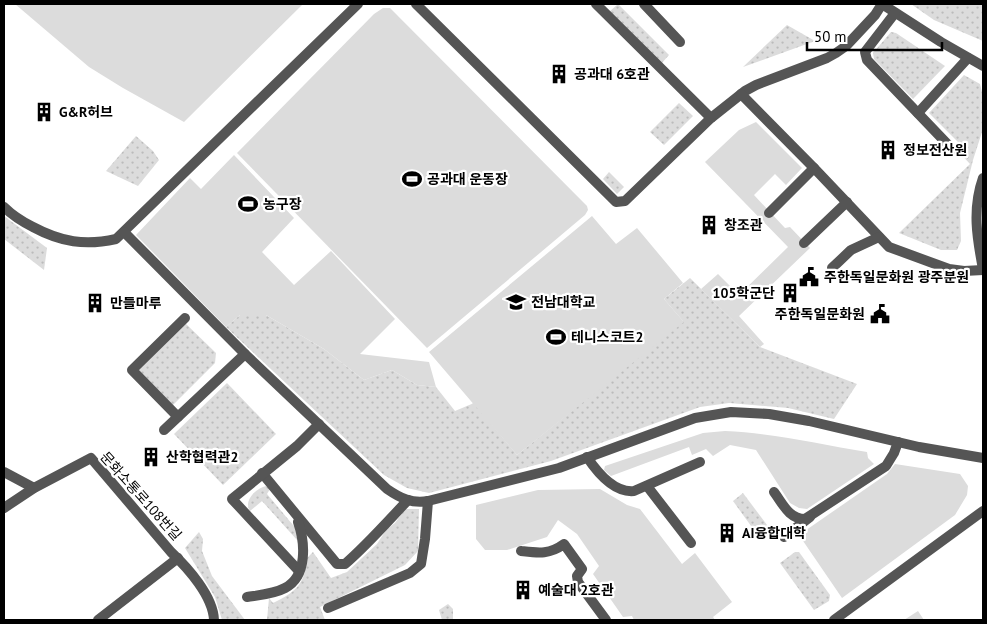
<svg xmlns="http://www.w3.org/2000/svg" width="987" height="624" viewBox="0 0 987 624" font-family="'PT Sans','Noto Sans KR',sans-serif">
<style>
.grass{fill:url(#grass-dots)}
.green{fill:#dcdcdc}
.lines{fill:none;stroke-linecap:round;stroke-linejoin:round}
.lane{stroke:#555;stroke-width:10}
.labels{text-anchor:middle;stroke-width:4.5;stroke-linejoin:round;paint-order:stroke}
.poi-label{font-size:14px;font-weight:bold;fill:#000;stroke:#fff;text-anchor:start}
.street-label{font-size:14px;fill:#000;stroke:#fff}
</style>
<defs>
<pattern id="grass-dots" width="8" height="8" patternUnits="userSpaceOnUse" patternTransform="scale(1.25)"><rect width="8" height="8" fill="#dcdcdc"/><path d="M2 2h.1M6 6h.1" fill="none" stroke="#bbb" stroke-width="1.8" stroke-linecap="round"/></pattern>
</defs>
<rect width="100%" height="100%" fill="#fff"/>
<!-- grass -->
<g class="grass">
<path d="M618 4 669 55 661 64 609 12Z"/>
<path d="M911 4H983V41L934 20Z"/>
<path d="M787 25 815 41 743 67Z"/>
<path d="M891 32 896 33 945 66 913 99 874 59 873 53Z"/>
<path d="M964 75 980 84 983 96V129L973 160 960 213 961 241 957 250H941L899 233 970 164 958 151 962 146 929 113Z"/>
<path d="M679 103 693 116 664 145 650 132Z"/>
<path d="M136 136 153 151 159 160 138 186 106 171Z"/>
<path d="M609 172 624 187 617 194 603 179Z"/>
<path d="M4 216 47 248 44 270 4 239Z"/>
<path d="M690 278 760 347 857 384 834 419 788 408 729 403 700 407 551 461 429 493 407 488 384 475 226 327 240 315H266L324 349 364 380 392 370 417 385 436 387 455 411 474 403 517 455 683 321 664 299Z"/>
<path d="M185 323 216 353 215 363 172 406 137 372Z"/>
<path d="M227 383 276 434 223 485 174 434Z"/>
<path d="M266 486 270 489 267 494 298 531 300 539 297 540 262 501 250 511C243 501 256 488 266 486Z"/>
<path d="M743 493 770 529 759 537 733 501Z"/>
<path d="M405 509H419L418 551 405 565 320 607 325 620H267L269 598 273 603C296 592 305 584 307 558L313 552 331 578 347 572 377 544 386 530 395 523Z"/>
<path d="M199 532 203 539 202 551 212 576 245 620H222L215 597 185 548Z"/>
<path d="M795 552H799L830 595 829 601 814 610 780 563Z"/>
<path d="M448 604 453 609V620H442L439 610Z"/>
</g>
<!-- green -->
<g class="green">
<path d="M15 4H303L184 122 123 88 89 67Z"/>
<path d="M383 8H390L587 206 588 210 585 215 427 348 237 153 374 14Z"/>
<path d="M756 122 802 168 786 185 775 174 754 195 785 228 790 227 810 248 739 316 764 344 760 347 701 289 718 274 739 295 788 247 705 162 739 130Z"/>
<path d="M234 155 294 218 262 252 294 285 331 251 395 319 360 354 429 362 436 387 417 385 392 370 364 380 324 349 266 315H240L226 327 136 235 190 178 201 189Z"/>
<path d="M592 216 616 244 637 228 683 283 664 299 684 322 517 455 429 352Z"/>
<path d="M725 431C773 433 819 444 867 452L868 458 874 464 807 509 799 508 790 503 756 450 730 445 713 456 706 449 692 455 689 447 611 476 604 470 605 466 703 433Z"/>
<path d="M895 464 960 474 968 486 967 495 955 515 842 598 799 535 887 474Z"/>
<path d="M600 489 627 505 640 509 682 564 695 553 732 602 713 617 715 620H634L632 616 623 617 593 574 599 566 577 534 558 520 547 537 507 550H485L476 539V505L538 490Z"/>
<path d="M918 611 924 620H904Z"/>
</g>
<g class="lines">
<!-- lane -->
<g class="lane">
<path d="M416 4 616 202 625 201 711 118 745 91 756 85 827 58 836 53 846 46 875 15 882 4"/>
<path d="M596 4 711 118"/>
<path d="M644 4 680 42"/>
<path d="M882 4 941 42 983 66"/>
<path d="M895 13 865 52 867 60 954 151"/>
<path d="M741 94 814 168 889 247 949 269 964 271 983 270"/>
<path d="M918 113 968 58"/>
<path d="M983 178C972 209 977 238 983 269"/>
<path d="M4 207C12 215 23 222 33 227 61 242 85 246 116 239L358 4"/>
<path d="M769 213 814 168"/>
<path d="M124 232 245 354 387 489C400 498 412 504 428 501L559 468 695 418 731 412 769 414 809 421 919 447 983 458"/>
<path d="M804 243 847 202"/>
<path d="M832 268 851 250 879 237"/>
<path d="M178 417 132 370 185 318"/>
<path d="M164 430 245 354"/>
<path d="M587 457C597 472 614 493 634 491L700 462"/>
<path d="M4 472 34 488"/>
<path d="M262 473 337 564H345C368 544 387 522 408 500"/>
<path d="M647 486 691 543"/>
<path d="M774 492C783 504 789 519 805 519L886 466 894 453 898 442"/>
<path d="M4 508 34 488 91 458 171 552C188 568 213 596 214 620"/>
<path d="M784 537 810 517"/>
<path d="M521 551C538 553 549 555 564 544L582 569 577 576 578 582 606 620"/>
<path d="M299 571 232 499 297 446 319 424"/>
<path d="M247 597C260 595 274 594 285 588 308 576 305 542 298 522"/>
<path d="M328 608 410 573 421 564 425 539 428 501"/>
<path d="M98 620 178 558"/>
<path d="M834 620 983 511"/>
</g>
</g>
<!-- icons -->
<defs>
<symbol id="building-bare" viewBox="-9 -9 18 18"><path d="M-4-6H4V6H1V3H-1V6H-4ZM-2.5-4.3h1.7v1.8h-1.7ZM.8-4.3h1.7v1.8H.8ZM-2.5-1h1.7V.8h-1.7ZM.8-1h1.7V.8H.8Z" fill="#000" stroke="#fff" stroke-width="2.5" paint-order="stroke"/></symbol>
<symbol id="stadium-bare" viewBox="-9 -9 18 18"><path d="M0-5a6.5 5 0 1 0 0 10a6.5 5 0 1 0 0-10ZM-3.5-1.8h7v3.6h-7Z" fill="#000" stroke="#fff" stroke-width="2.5" paint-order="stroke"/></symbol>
<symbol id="civic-bare" viewBox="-9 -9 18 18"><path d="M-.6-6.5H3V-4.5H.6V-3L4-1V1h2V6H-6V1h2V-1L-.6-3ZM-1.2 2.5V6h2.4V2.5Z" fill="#000" stroke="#fff" stroke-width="2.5" paint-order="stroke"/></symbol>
<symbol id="university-bare" viewBox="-9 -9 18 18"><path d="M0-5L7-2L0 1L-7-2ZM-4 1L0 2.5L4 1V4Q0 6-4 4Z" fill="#000" stroke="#fff" stroke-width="2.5" paint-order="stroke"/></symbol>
</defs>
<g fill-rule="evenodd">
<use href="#building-bare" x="545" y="60" width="28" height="28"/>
<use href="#building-bare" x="30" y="98" width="28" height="28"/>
<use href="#building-bare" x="874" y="136" width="28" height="28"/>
<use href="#stadium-bare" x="398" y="165" width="28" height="28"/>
<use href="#stadium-bare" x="234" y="190" width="28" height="28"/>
<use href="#building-bare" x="695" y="211" width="28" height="28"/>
<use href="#civic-bare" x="795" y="263" width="28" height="28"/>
<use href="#building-bare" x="776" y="279" width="28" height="28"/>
<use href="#university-bare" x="502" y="288" width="28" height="28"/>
<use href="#building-bare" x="81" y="289" width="28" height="28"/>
<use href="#civic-bare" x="866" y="300" width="28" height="28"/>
<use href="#stadium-bare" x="542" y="323" width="28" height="28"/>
<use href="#building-bare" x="137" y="443" width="28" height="28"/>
<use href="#building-bare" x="713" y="519" width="28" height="28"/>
<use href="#building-bare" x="509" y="576" width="28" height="28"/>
</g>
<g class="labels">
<!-- poi labels -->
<g class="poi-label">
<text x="574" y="79">공과대 6호관</text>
<text x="59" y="117">G&amp;R허브</text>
<text x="903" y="155">정보전산원</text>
<text x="427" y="184">공과대 운동장</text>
<text x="263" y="209">농구장</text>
<text x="724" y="230">창조관</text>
<text x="824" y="282">주한독일문화원 광주분원</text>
<text x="775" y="298" text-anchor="end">105학군단</text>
<text x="531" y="307">전남대학교</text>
<text x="110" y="308">만들마루</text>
<text x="865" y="319" text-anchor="end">주한독일문화원</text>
<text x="571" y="342">테니스코트2</text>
<text x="166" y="462">산학협력관2</text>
<text x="742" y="538">AI융합대학</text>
<text x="538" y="595">예술대 2호관</text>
</g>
<!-- street labels -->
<g class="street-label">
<text transform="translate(141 496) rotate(48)" y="5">문화소통로108번길</text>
</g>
</g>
<!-- border -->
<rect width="987" height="624" fill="none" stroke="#000000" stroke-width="10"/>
<!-- scale -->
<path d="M807 42v8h135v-8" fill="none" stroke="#000000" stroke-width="2.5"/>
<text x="814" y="42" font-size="15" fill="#000000" stroke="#ffffff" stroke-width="4" paint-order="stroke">50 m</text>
</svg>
